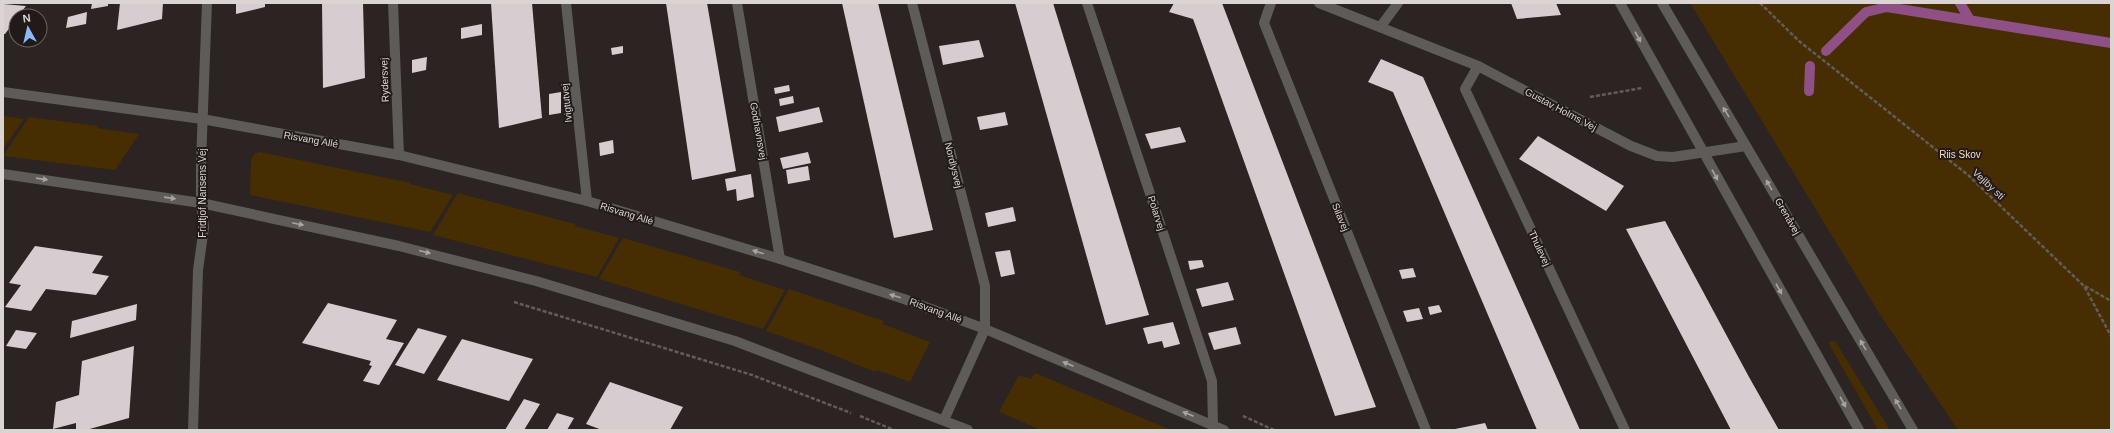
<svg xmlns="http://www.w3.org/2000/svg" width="2114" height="433" viewBox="0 0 2114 433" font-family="Helvetica,sans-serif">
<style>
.green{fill:#462e02}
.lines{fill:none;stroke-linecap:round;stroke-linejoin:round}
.stream{stroke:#8f5085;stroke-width:10}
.building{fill:#d7cccf}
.path{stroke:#645c5b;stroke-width:2.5;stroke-dasharray:4 2;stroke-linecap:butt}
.service{stroke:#5e5b59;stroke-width:10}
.minor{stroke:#5e5b59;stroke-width:10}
.tertiary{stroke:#5e5b59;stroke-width:10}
.oneway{fill:#a8a4a2}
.labels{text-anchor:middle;stroke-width:4;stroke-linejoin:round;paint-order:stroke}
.street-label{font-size:10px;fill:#dad4d3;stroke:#221a19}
.park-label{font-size:10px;fill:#f9dfba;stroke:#221a19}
</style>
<rect width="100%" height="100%" fill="#2c2323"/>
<!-- green -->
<g class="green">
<path d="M1690 3H2111V430H1958L1879 313Z"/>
<path d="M3 116 24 119 3 149Z"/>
<path d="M29 117 98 126 97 128 139 134 115 170 3 156Z"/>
<path d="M260 152 411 183 410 184 453 195 430 232 250 195 251 160 254 154Z"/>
<path d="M458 193 575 224V226L619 238 597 277 433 235Z"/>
<path d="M623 238 740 272 739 275 785 290 763 329 599 279Z"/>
<path d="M789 289 884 321 883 324 930 342 910 382 877 370 875 372 821 350 766 331Z"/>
<path d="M1835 341 1890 430H1878L1828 342Z"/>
<path d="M1035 373 1171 430H1041L999 412 1019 375 1031 379Z"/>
</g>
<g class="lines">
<!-- stream -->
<g class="stream">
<path d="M1960 3 1970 20"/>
<path d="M1826 51 1866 12 1887 7 2111 43"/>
<path d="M1809 91 1810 66"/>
</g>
</g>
<!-- building -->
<g class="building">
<path d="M92 3H108V6L91 9Z"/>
<path d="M120 3H163L162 19 117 30Z"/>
<path d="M236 3H265V7L236 14Z"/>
<path d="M322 3H363L365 78 323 88Z"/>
<path d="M491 3H532L542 118 499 128Z"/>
<path d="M666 3H707L736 171 692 180Z"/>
<path d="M842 3H878L933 230 894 238Z"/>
<path d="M1015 3H1053L1149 315 1106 325Z"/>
<path d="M1174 3H1222L1376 407 1335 416 1196 27 1193 19 1169 12Z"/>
<path d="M1511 3H1556L1561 15 1517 19Z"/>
<path d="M3 4 26 6 18 16H16V19L5 34H3Z"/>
<path d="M87 12 86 24 66 28 68 17Z"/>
<path d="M482 24V35L461 39V28Z"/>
<path d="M979 40 984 57 943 65 939 46Z"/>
<path d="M623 46V53L612 55 611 48Z"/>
<path d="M427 57 426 70 412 73V60Z"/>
<path d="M1381 59 1423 77 1580 430H1537L1393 92 1368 82Z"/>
<path d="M789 85 790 91 775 94 774 88Z"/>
<path d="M561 92V113L549 115V94Z"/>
<path d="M793 96 794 103 780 106 779 99Z"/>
<path d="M819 107 823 122 779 132 776 117Z"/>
<path d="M1005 112 1008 125 980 130 977 117Z"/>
<path d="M1180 127 1186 142 1151 149 1145 134Z"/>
<path d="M1538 136 1624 186 1606 211 1519 159Z"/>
<path d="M613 140 614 153 600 156 599 143Z"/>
<path d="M808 152 811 163 783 169 780 158Z"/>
<path d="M808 166 810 180 788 184 786 170Z"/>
<path d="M751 174 754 197 737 201 736 189 727 191 725 179Z"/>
<path d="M1013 207 1016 221 988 227 985 213Z"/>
<path d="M1665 221 1749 377 1779 430H1731L1626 229Z"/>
<path d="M35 246 103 256 92 273 109 276 96 295 46 289 31 311 5 307 21 285 9 283Z"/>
<path d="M1010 250 1015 274 1001 277 995 252Z"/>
<path d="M1202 260 1204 267 1190 270 1188 261Z"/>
<path d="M1413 268 1416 277 1402 279 1399 270Z"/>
<path d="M1228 282 1234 300 1202 307 1196 289Z"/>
<path d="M328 303 397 320 386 339 404 343 379 385 363 381 372 366 369 365 371 361 302 343Z"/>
<path d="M137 304 136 320 70 338 72 321Z"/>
<path d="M1439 305 1442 312 1430 315 1428 307Z"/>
<path d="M1419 308 1423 319 1407 322 1403 311Z"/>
<path d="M1173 322 1180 344 1164 348 1162 341 1148 344 1143 328Z"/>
<path d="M1236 327 1241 344 1214 350 1208 333Z"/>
<path d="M418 328 447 336 424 374 395 365Z"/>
<path d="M16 330 37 333 26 349 6 346Z"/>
<path d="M462 339 533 359 509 401 437 380Z"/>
<path d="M134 346 129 418 86 430H76V423L53 429 56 402 79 395 82 361Z"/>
<path d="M610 382 683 407 670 430H602L586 424Z"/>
<path d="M524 399 540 404 524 430H505Z"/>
<path d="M557 413 574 418 567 430H547Z"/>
<path d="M1485 423 1488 430H1455V429Z"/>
</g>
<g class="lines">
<!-- path -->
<g class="path">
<path d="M1760 3 1799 41 1968 175 2084 286 2111 336"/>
<path d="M1590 97 1642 88"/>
<path d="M2085 286 2111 301"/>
<path d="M514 302 752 375 851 413"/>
<path d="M860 416 894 430"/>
<path d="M1243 416 1274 430"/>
</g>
<!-- service -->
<path class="service" d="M944 420 985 329"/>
<!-- minor -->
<g class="minor">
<path d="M393 3 399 155"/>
<path d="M566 3 587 201"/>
<path d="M737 3 780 259"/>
<path d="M912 3 985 286V329"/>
<path d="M1087 3 1212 381 1213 425"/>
<path d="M1271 3 1264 23 1426 430"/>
<path d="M1319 3 1478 66 1631 146 1657 156 1673 157 1746 146"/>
<path d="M1381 26 1398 3"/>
<path d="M1478 66 1465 89 1625 430"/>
<path d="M193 430 198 270 204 227 201 203V162L207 3"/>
</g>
<!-- tertiary -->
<g class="tertiary">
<path d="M1620 3 1859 430"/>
<path d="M1662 3 1913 430"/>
<path d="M3 92 202 119 399 155 587 201 780 259 904 299 985 329 1224 430"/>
<path d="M3 174 201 203 399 246 536 281 735 341 968 430"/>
</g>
</g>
<!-- one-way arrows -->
<defs><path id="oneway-solid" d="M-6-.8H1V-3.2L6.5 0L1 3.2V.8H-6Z"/></defs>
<g class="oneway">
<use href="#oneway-solid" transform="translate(1638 37) rotate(61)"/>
<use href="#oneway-solid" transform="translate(1726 112) rotate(-121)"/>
<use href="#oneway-solid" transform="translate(1715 175) rotate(61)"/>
<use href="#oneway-solid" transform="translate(42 179) rotate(8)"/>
<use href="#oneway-solid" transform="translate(1769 185) rotate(-120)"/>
<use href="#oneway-solid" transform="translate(170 198) rotate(8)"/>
<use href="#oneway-solid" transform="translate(298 224) rotate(12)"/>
<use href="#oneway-solid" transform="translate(425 252) rotate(14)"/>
<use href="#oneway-solid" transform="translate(758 252) rotate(-163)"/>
<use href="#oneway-solid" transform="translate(1779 289) rotate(61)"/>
<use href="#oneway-solid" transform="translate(895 296) rotate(-162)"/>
<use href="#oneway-solid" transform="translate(1863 345) rotate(-120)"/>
<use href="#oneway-solid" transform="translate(1068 364) rotate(-157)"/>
<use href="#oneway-solid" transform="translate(1843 402) rotate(61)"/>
<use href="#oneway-solid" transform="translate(1898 404) rotate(-121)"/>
<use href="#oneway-solid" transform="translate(1188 414) rotate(-157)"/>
</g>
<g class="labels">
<!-- street labels -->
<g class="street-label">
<text transform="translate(384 80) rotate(-92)" y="4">Rydersvej</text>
<text transform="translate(566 103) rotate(-96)" y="4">Ivigtutvej</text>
<text transform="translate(1561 109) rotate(28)" y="4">Gustav Holms Vej</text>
<text transform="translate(759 131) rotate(80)" y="4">Godhavnsvej</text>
<text transform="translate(311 139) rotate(10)" y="4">Risvang Allé</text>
<text transform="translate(954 165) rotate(76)" y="4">Nordlysvej</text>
<text transform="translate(1989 184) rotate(43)" y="4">Vejlby sti</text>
<text transform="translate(202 193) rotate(-90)" y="4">Fridtjof Nansens Vej</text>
<text transform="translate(627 213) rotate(17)" y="4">Risvang Allé</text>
<text transform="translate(1157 213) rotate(72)" y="4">Polarvej</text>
<text transform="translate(1788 216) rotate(60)" y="4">Grenåvej</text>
<text transform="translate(1341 217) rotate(68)" y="4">Silavej</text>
<text transform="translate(1540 248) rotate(65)" y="4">Thulevej</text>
<text transform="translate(936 310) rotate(20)" y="4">Risvang Allé</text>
</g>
<!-- park labels -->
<g class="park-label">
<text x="1960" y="158">Riis Skov</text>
</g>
</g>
<!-- border -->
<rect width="2114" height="433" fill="none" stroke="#dad4d3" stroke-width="8"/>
<!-- north arrow -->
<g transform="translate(28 28) rotate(352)"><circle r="19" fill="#221a19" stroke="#6c6463"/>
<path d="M0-3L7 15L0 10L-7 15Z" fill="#88bbfc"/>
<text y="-6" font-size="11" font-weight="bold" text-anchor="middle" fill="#dad4d3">N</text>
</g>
</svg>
